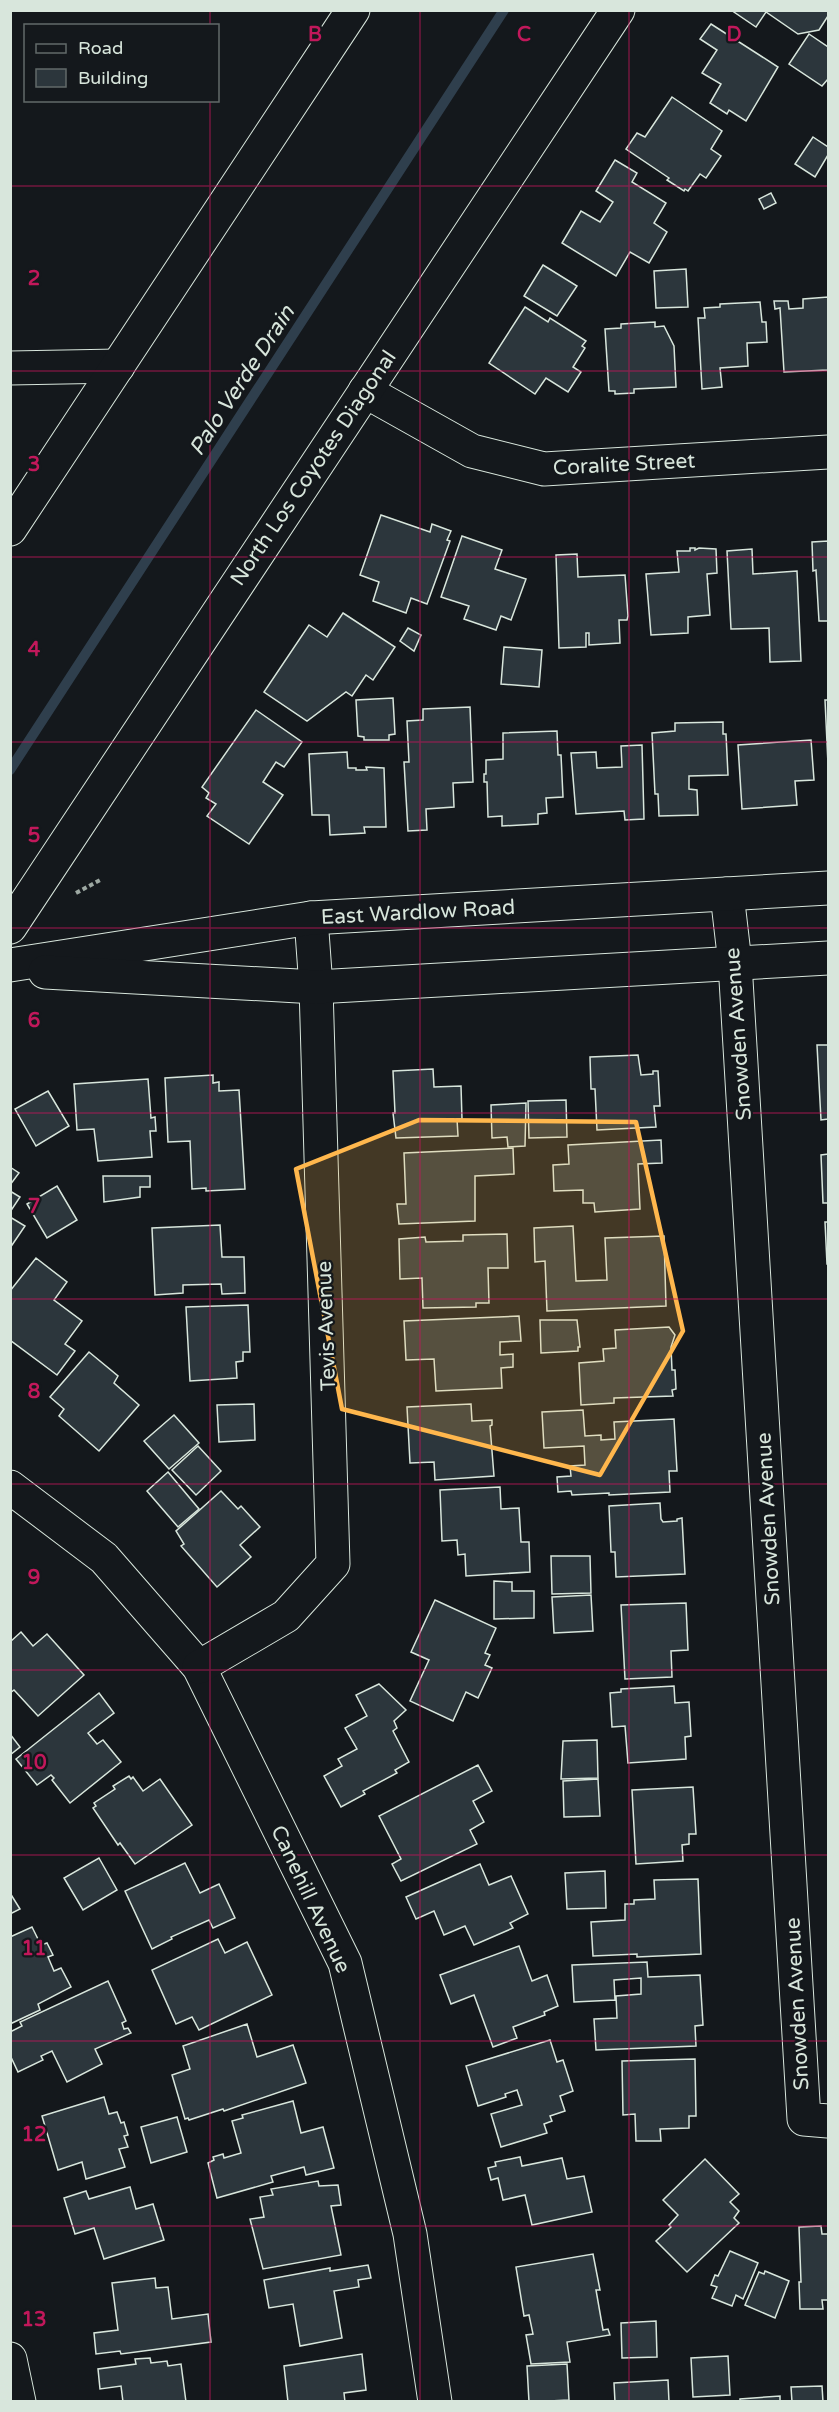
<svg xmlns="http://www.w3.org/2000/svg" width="839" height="2412" viewBox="0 0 839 2412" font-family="'Varela Round',sans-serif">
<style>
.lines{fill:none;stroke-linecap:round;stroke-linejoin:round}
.stream{stroke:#2f3f4d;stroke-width:10}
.building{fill:#2c363c;stroke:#d8e6dc;stroke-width:1.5}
.minor-casing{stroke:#d8e6dc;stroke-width:35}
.major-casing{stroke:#d8e6dc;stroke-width:35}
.path{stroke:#9da8a2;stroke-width:4;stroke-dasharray:4.5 3;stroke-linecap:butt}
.minor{stroke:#14181c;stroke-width:33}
.major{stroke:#14181c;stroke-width:33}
.marked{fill:#ffb74d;fill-opacity:0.2;stroke:#ffb74d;stroke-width:4.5;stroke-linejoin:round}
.grid{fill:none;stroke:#c2185b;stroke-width:1.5;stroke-opacity:0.55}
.labels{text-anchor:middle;stroke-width:4.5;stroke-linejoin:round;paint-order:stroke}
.street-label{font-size:21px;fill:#d8e6dc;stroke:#14181c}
.water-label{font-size:22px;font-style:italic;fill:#d8e6dc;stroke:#14181c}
.grid-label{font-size:20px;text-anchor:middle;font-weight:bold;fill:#c2185b;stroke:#14181c;stroke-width:4.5;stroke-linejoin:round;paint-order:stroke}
</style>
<rect width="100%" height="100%" fill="#14181c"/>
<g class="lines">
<!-- stream -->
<path class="stream" d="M10 770 504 10"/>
</g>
<!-- building -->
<g class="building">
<path d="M731 10H828V16L819 30 798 34 766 12 756 27Z"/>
<path d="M711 24 778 67 746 121 729 110 727 114 710 103 721 84 702 73 717 50 700 39Z"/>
<path d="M809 34 828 47V79L822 86 789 64Z"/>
<path d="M672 97 722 131 711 149 721 156 706 178 700 174 688 191 685 189 684 191 667 180 669 178 626 149 637 133 645 137Z"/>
<path d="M813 137 828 147V155L815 177 795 164Z"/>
<path d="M615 160 637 173 632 182 666 203 654 223 667 232 649 263 630 252 616 276 562 243 581 211 600 222 613 202 596 191Z"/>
<path d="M771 193 776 203 764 209 759 199Z"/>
<path d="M543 265 577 286 557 316 524 296Z"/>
<path d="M686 269 688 307 656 308 654 271Z"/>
<path d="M828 297V370L784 372 780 308 775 309 774 301H788L789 309 803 308V299Z"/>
<path d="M760 302 762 322H766L767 342 747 343 748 366 720 368 722 387 702 389 698 318H705L704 308 720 307V304Z"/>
<path d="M525 307 548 322 550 318 586 341 582 346 585 348 573 367 581 372 568 392 546 378 535 394 489 363Z"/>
<path d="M655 322V327L664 326 674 346 676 387 634 389V393L615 394V391H609L605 329 621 328V324Z"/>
<path d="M381 515 430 532 432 524 451 531 447 540 450 541 427 604 411 598 406 613 373 601 379 582 360 575Z"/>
<path d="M462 536 502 550 495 569 526 579 511 620 501 616 496 630 464 619 469 606 441 597Z"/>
<path d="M828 541V621H819L816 570 813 571 812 542Z"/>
<path d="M690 548H695V550L699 548 716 549 717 573 707 574 710 615 688 617V633L651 635 646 574 679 572 677 551H690Z"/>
<path d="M752 549 753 574 797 571 801 661 770 662 769 628 731 629 727 551Z"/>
<path d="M577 554 578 577 625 575 628 616 627 620H619L620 643 589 645V633H586V647L559 648 556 555Z"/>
<path d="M343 613 395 647 373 680 366 675 352 696 346 692 307 721 264 692 309 625 327 637Z"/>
<path d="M408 628 421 635 414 651 400 641Z"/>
<path d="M504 647 542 650 539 687 501 684Z"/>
<path d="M393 698 395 734 389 735V740H364V737L358 736 356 700Z"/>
<path d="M825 700H828V764Z"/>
<path d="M470 707 473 782 453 783 454 807 426 809 427 830 408 831 404 762H409L407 721 423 720V709Z"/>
<path d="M256 710 302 742 284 767 276 762 263 782 283 795 249 844 207 816 216 804 206 798 209 793 202 787Z"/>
<path d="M723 722V734H726L728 775 689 776V789L697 790 698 815 659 816 658 794H655L652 733 675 731V723Z"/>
<path d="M557 731 558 755H561L563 797 546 798 547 813 538 814V824L502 826V816L488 817 487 782H484V774H486V760L503 759V733Z"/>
<path d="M811 740 814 780 795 781 797 805 742 809 738 745Z"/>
<path d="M642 745 644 819 625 820 624 811 576 814 571 753 596 752 597 768 622 767 621 746Z"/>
<path d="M347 752 348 768H356V770H367L366 767 384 768 386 827H364L365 833 330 835 329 815H312L309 754Z"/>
<path d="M817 1045H828V1119L821 1120Z"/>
<path d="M638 1055 641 1075 653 1074V1071H658L660 1106H654L656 1127 597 1130 595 1089H591L590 1057Z"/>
<path d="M433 1069 434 1087 461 1086 462 1119H457L458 1136 396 1138 393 1113H395L393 1071Z"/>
<path d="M213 1075V1083L219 1082V1091L239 1090 245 1189 206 1191V1188L192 1189 190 1141 168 1142 165 1078Z"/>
<path d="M148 1079 151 1118 155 1117 156 1131H150L152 1157 98 1161 94 1129 77 1130 74 1084Z"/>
<path d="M48 1091 69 1126 36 1146 15 1109Z"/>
<path d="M566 1100 567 1137 529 1138 528 1101Z"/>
<path d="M526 1103 525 1146 508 1147 507 1137 492 1138 491 1105Z"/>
<path d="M661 1140 662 1163 638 1164 640 1209 595 1212 594 1203H583V1190L554 1191 553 1165 569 1164 568 1145Z"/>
<path d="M513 1148 514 1174 475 1176V1221L399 1224 397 1204H406L404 1153Z"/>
<path d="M828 1154V1203H823L821 1155Z"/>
<path d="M10 1167 19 1173 10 1185Z"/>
<path d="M103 1176H150V1187H140V1197L104 1202Z"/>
<path d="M57 1186 77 1220 47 1238 27 1204Z"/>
<path d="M10 1191 20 1197 10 1212Z"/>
<path d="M10 1217 25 1226 10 1248Z"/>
<path d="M825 1222H828V1264H827Z"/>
<path d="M220 1225 222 1257H244L245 1293 222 1294 221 1284 183 1285V1293L155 1295 152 1228Z"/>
<path d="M573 1226 576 1281 607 1280 605 1238 664 1236 666 1306 547 1311 545 1261 535 1262 534 1228Z"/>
<path d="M507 1234 508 1268H488L489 1303H476V1307L423 1308 422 1278 400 1279 399 1239 425 1237 426 1242 463 1241V1235Z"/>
<path d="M36 1258 67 1282 54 1300 82 1321 65 1344 75 1351 57 1375 10 1340V1291Z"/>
<path d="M248 1305 250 1352H243V1361L236 1362 237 1378 190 1381 186 1307Z"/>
<path d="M519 1316 521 1341 500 1342V1355L513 1354V1367L501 1368 502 1388 436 1391 434 1359 406 1360 404 1321Z"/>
<path d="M540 1320H577L580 1347H578V1351L541 1353Z"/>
<path d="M669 1327 675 1335 671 1347 672 1370H675L676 1389 672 1390 673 1396 614 1398V1403L581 1405 579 1363 604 1361 603 1349 616 1348 615 1330Z"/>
<path d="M89 1352 118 1376 114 1383 139 1405 99 1451 59 1416 64 1409 50 1397Z"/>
<path d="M254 1404 255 1440 219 1442 217 1405Z"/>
<path d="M471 1404 472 1421 492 1420V1425L490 1426 494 1476 435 1480 434 1462 410 1463 407 1407Z"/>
<path d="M583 1410 585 1436 601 1435V1440L615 1439 614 1422 674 1419 677 1471H669L670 1492 609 1495V1493L572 1495 571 1491 558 1492 557 1477 571 1476 570 1466 585 1465 584 1446 544 1448 542 1412Z"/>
<path d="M174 1415 199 1443 169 1469 144 1441Z"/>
<path d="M198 1446 221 1471 196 1495 172 1470Z"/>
<path d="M168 1472 199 1509 178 1527 147 1491Z"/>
<path d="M500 1487 501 1509 519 1508 521 1542H529L530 1572 466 1576 465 1554 458 1555 457 1540 442 1541 440 1490Z"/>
<path d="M221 1491 238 1509 241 1506 260 1527 240 1545 251 1557 217 1587 181 1546 184 1544 176 1531Z"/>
<path d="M660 1503 661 1519 663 1522 677 1521V1519L682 1518 685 1574 616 1577 615 1552H611L609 1506Z"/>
<path d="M551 1556H590L591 1593 552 1594Z"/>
<path d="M494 1581 512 1582V1591H534V1618L494 1619Z"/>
<path d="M591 1595 593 1631 554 1633 552 1597Z"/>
<path d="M435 1600 496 1628 485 1653 490 1655 485 1665 492 1668 478 1698 466 1692 453 1721 410 1701 429 1660 411 1652Z"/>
<path d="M686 1603 688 1650 671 1651 672 1677 625 1679 621 1605Z"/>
<path d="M21 1632 33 1646 47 1634 84 1675 38 1716 14 1690 10 1693V1642Z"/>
<path d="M379 1684 406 1710 394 1721 397 1728 393 1731 409 1762 395 1770 397 1773 363 1791 365 1794 341 1807 324 1776 342 1766 338 1759 357 1749 345 1728 367 1716 356 1695Z"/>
<path d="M674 1686 675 1703 689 1702 691 1736 685 1737 686 1759 628 1763 625 1726 612 1727 610 1693 621 1692V1689Z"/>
<path d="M99 1693 114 1713 88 1733 97 1744 103 1740 121 1762 70 1803 52 1780 54 1778 51 1775 37 1785 16 1759Z"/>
<path d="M10 1734 20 1747 10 1755Z"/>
<path d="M597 1740 598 1778 561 1779 563 1741Z"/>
<path d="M478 1765 492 1791 473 1801 484 1822 470 1830 477 1844 401 1881 392 1864 401 1859 379 1816Z"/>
<path d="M129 1776 131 1779 133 1777 143 1791 160 1779 192 1825 135 1864 120 1843 118 1845 93 1808 96 1806 94 1803 115 1789 113 1786Z"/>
<path d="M598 1779 600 1816 564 1817 563 1781Z"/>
<path d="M693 1787 696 1834H689V1844L682 1845 683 1861 636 1864 632 1790Z"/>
<path d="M99 1858 117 1890 83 1910 64 1878Z"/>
<path d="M185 1863 200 1893 219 1884 235 1918 213 1928 209 1920 171 1937 172 1939 152 1949 125 1891Z"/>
<path d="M480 1864 489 1885 511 1876 528 1914 510 1923 513 1928 474 1945 465 1926 444 1935 434 1911 416 1919 406 1897Z"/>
<path d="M605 1871 606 1908 567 1909 565 1873Z"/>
<path d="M698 1879 701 1954 637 1957V1954L593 1956 591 1922 625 1920V1904H634V1900L655 1899 654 1880Z"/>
<path d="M10 1893 20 1909 10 1914Z"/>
<path d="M32 1927 41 1945 47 1943 53 1955 48 1957 54 1971 61 1968 71 1987 38 2004 40 2010 10 2024V1937Z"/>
<path d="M218 1939 225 1953 247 1942 272 1995 199 2030 192 2017 176 2024 152 1970Z"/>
<path d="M519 1946 532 1981 547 1975 558 2006 544 2012 545 2015 513 2027 517 2038 493 2047 474 1995 451 2004 440 1975Z"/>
<path d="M647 1962 648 1977 700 1975 703 2025 695 2026 696 2046 596 2050 594 2019 617 2018 616 1996 641 1994V1978L614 1980 615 2000 574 2002 572 1965Z"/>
<path d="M108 1981 126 2021 122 2023 124 2029 128 2028 131 2033 95 2049 102 2064 67 2082 52 2051 41 2056 43 2060 18 2072 10 2055V2032L22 2026 20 2022Z"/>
<path d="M247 2024 257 2057 293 2045 306 2083 224 2111 223 2109 189 2120 188 2118 185 2119 172 2075 190 2069 183 2046Z"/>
<path d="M550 2040 557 2062 563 2060 573 2091 560 2096 565 2111 550 2116 552 2121 544 2124 547 2133 501 2147 491 2114 522 2105 517 2090 505 2094 506 2097 478 2106 466 2066Z"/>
<path d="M695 2059 696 2116H689V2128L660 2129 661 2141H636L635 2114 623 2115 622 2061Z"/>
<path d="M104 2097 109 2114 117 2112 121 2123 124 2122 128 2135 124 2136 128 2147 119 2149 125 2167 86 2179 82 2162 58 2170 42 2116Z"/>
<path d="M293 2101 301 2133 323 2127 334 2168 306 2175 304 2167 271 2176 273 2182 217 2198 208 2163 214 2160 213 2157 223 2154 224 2158 241 2153 232 2121 243 2118 242 2115Z"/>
<path d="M177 2117 187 2152 151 2163 141 2127Z"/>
<path d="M520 2157 522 2166 562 2158 567 2179 584 2176 592 2212 532 2225 525 2195 503 2200 498 2178 491 2180 488 2168 496 2166 495 2162Z"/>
<path d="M705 2159 739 2194 730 2202 739 2211 734 2218 739 2223 687 2272 656 2241 671 2227 669 2225 678 2215 663 2200Z"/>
<path d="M318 2181 319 2186 338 2185 341 2205 331 2206 341 2255 263 2269 250 2219 264 2217 260 2197 273 2195 271 2189Z"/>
<path d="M130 2187 136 2209 153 2204 164 2240 104 2259 94 2228 75 2234 64 2198 86 2191 89 2199Z"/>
<path d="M821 2226 822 2234H828V2300H822L823 2309H800L799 2282H801L799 2227Z"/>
<path d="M730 2251 758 2263 743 2299 736 2295 732 2306 712 2298 717 2287 711 2285 715 2275 718 2276Z"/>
<path d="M593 2254 600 2290H596L603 2330 608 2329 610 2335 567 2342 570 2362 531 2364 526 2335 533 2334 529 2315 524 2316 516 2267Z"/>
<path d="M368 2265 371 2278 358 2280 359 2287 334 2291 342 2338 300 2346 293 2304 269 2308 264 2280 330 2268V2271Z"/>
<path d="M765 2271 789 2281 775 2318 745 2305 759 2272 764 2274Z"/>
<path d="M155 2278 156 2288 168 2287 172 2319 208 2314 211 2342 121 2354 120 2351 96 2354 94 2333 118 2330 112 2283Z"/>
<path d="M656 2321 657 2357 622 2358 621 2323Z"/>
<path d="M362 2354 366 2390 344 2393 345 2402H288L284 2366Z"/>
<path d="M728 2356 730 2395 693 2397 691 2358Z"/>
<path d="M150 2358 151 2363 167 2361 168 2366 181 2364 186 2402H123L121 2386 100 2389 98 2369 136 2364 135 2359Z"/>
<path d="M567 2364 569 2400 529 2402 527 2366Z"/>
<path d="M668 2380 669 2402H615L614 2383Z"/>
<path d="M822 2386 823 2402H792L791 2387Z"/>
<path d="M780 2396V2402H740V2399Z"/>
</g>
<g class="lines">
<defs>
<g id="minor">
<path d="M10 368 118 366"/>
<path d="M365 391 472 451 544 469 828 452"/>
<path d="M727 894 735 963 804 2119 828 2121"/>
<path d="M10 927 618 10"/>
<path d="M10 1487 104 1558 199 1667 345 1963 410 2234 435 2402"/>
<path d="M199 1667 286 1616 333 1564 316 987 311 918"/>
<path d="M10 2359 19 2402"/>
</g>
<g id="major">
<path d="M10 529 353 10"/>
<path d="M10 965 311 918 828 888"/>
<path d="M45 972 316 987 828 958"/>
</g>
</defs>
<!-- minor casing -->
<use href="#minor" class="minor-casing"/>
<!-- major casing -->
<use href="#major" class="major-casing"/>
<!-- path -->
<path class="path" d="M76 893 102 879"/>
<!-- minor -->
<use href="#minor" class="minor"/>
<!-- major -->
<use href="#major" class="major"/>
</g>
<!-- marked area -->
<path class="marked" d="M419 1120 636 1122 683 1331 600 1475 342 1409 296 1169Z"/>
<!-- grid -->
<path class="grid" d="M210 10V26M420 10V2402M629 10V2402M210 100V2402M10 186H828M10 371H828M10 557H828M10 742H828M10 928H828M10 1113H828M10 1299H828M10 1484H828M10 1670H828M10 1855H828M10 2041H828M10 2226H828"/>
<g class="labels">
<!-- street labels -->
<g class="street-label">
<text transform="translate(624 464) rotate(-3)" y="7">Coralite Street</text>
<text transform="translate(313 468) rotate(-56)" y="7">North Los Coyotes Diagonal</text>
<text transform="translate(418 912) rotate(-3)" y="7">East Wardlow Road</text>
<text transform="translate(738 1034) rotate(-94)" y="7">Snowden Avenue</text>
<text transform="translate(326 1326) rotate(-92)" y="7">Tevis Avenue</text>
<text transform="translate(768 1519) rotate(-93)" y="7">Snowden Avenue</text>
<text transform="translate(311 1899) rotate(65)" y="7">Canehill Avenue</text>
<text transform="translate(797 2004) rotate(-93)" y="7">Snowden Avenue</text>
</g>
<!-- water labels -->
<g class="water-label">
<text transform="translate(241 380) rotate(-57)" y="8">Palo Verde Drain</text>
</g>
</g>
<g class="grid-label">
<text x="315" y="41">B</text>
<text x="524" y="41">C</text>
<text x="734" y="41">D</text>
<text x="34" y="285">2</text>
<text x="34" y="471">3</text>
<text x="34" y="656">4</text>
<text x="34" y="842">5</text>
<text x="34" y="1027">6</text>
<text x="34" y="1213">7</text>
<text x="34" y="1398">8</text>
<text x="34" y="1584">9</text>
<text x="34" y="1769">10</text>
<text x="34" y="1955">11</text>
<text x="34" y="2141">12</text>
<text x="34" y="2326">13</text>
</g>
<!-- border -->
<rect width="839" height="2412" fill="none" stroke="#d8e6dc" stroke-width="24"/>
<!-- legend -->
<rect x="24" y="24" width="195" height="78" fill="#14181c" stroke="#626a69" stroke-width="1.5"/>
<rect x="36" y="44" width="30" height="9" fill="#14181c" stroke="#626a69" stroke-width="1.5"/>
<text x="78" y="54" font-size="18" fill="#d8e6dc">Road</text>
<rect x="36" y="69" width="30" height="18" fill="#2c363c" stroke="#626a69" stroke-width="1.5"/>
<text x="78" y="84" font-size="18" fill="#d8e6dc">Building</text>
</svg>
